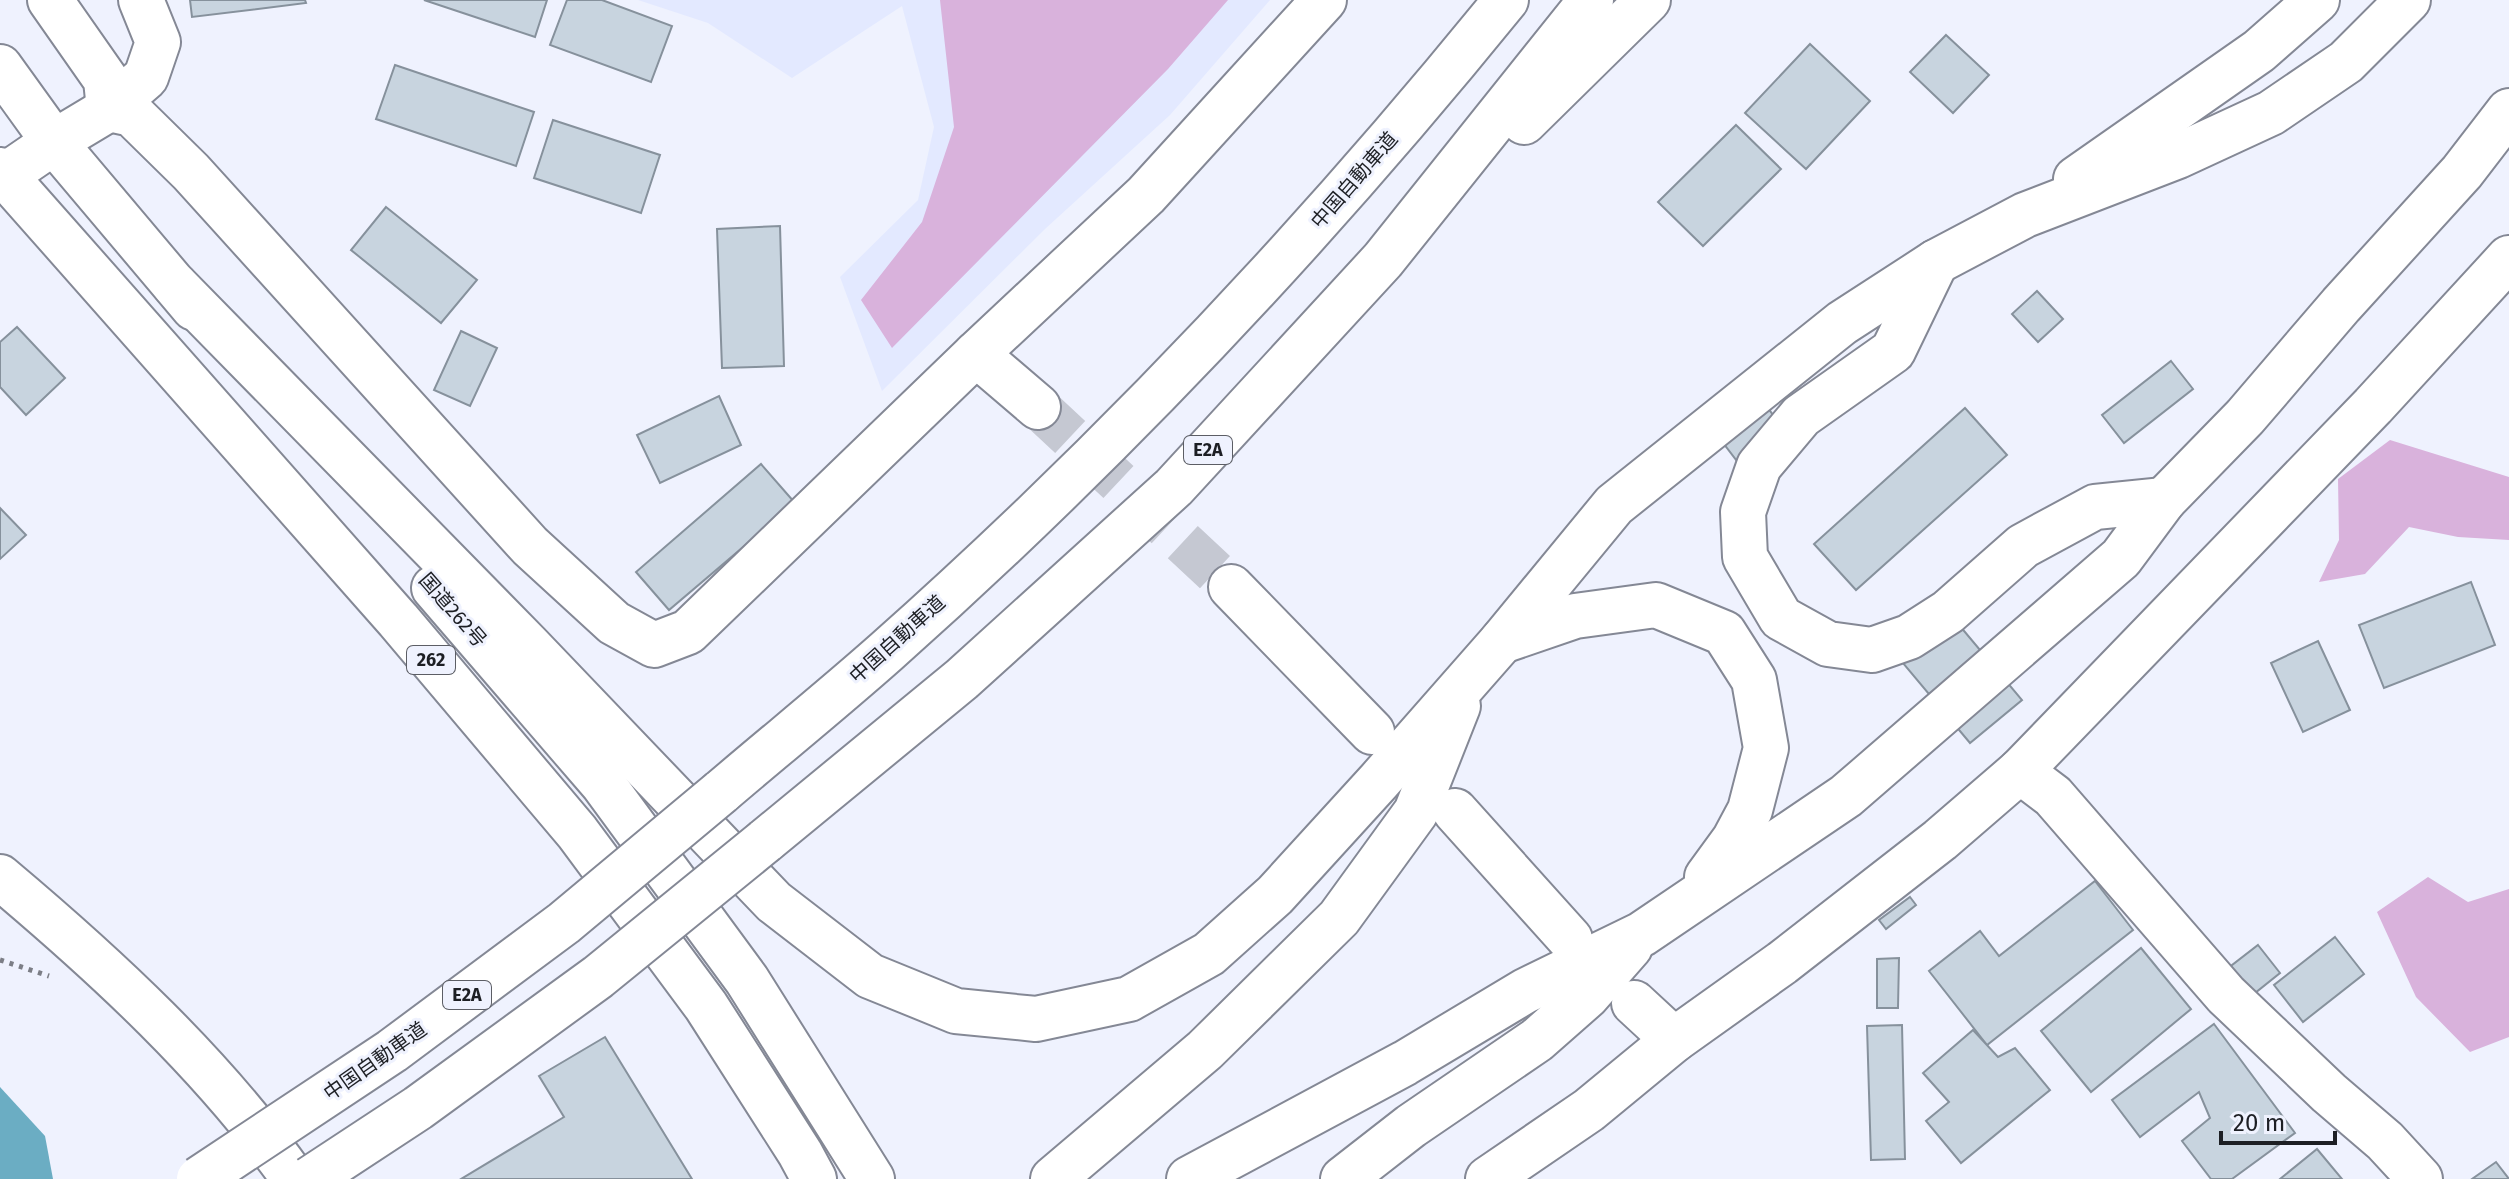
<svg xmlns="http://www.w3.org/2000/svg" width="2509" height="1179" viewBox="0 0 2509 1179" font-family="'Fira Sans','Noto Sans JP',sans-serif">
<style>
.built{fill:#e3e9ff}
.green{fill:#d9b2dc}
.water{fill:#6badc3}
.building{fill:#c8d4df;stroke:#86919c;stroke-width:2}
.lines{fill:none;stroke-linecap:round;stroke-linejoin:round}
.minor-tunnel{stroke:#c5c8d2;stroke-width:44;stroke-dasharray:44 22;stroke-linecap:butt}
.minor-casing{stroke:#848895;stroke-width:48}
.major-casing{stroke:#848895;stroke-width:48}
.highway-casing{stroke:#848895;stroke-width:48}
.path{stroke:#7c7e86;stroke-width:5;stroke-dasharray:4 6;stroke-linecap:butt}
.minor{stroke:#fff;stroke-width:44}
.major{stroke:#fff;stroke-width:44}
.highway{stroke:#fff;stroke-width:44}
.highway-bridge-casing{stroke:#848895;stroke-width:48;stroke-linecap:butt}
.highway-bridge{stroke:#fff;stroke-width:44}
.labels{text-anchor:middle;stroke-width:6;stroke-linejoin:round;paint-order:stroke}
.shield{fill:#eff2fe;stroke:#5c5e65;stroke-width:2}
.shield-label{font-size:18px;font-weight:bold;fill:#1d1f24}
.street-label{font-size:20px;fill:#1d1f24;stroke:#eff2fe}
</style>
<rect width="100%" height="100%" fill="#eff2fe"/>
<!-- built -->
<path class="built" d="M638 0H1270L1170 115 1045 229 882 391 840 277 918 200 934 127 902 6 792 78 708 23Z"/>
<!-- green -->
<g class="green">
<path d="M940 0H1228L1168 69 892 348 861 300 922 222 954 127Z"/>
<path d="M2390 440 2509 477V540L2458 537 2409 527 2365 574 2319 582 2339 540 2338 479Z"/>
<path d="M2428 877 2468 902 2509 889V1037L2470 1052 2416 997 2377 912Z"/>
</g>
<!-- water -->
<path class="water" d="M0 1087 45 1136 53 1179H0Z"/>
<!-- building -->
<g class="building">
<path d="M190 0H305L306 3 192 17Z"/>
<path d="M424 0H547L535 37Z"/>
<path d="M567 0H602L672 26 651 82 550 45Z"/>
<path d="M1946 35 1989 75 1953 113 1910 72Z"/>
<path d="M1810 44 1870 101 1806 169 1745 113Z"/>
<path d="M395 65 534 112 516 166 376 119Z"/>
<path d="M553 120 660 155 641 213 534 178Z"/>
<path d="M1736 125 1781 169 1703 246 1658 202Z"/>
<path d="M386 207 477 280 441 323 351 250Z"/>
<path d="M780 226 784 366 722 368 717 229Z"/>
<path d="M2037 291 2063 319 2038 342 2012 314Z"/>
<path d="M17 327 65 378 26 415 0 387V342Z"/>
<path d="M461 331 497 348 470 406 434 390Z"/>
<path d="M2171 361 2193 389 2124 443 2102 415Z"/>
<path d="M1744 376 1785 431 1740 465 1698 410Z"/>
<path d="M719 396 741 445 660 483 637 435Z"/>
<path d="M1965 408 2007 455 1856 590 1814 544Z"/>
<path d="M761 464 795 503 669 610 636 572Z"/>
<path d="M0 508 26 535 0 559Z"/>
<path d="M2471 582 2495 645 2384 688 2359 625Z"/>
<path d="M1949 613 2022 700 1970 743 1897 656Z"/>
<path d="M2318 641 2350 710 2303 732 2271 663Z"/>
<path d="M2095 881 2133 930 1987 1045 1929 971 1980 931 1999 956Z"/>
<path d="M1910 897 1916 905 1886 929 1879 920Z"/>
<path d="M2335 937 2364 974 2303 1022 2274 985Z"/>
<path d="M2258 945 2280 973 2250 997 2227 969Z"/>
<path d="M2141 948 2191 1009 2091 1092 2041 1031Z"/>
<path d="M1899 958 1898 1008H1877V959Z"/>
<path d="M2214 1024 2295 1133 2232 1179H2211L2182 1141 2210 1118 2199 1092 2140 1137 2112 1100Z"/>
<path d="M1902 1025 1905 1159 1871 1160 1867 1026Z"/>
<path d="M1973 1030 1998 1057 2015 1048 2050 1090 1961 1163 1926 1121 1949 1102 1923 1073Z"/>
<path d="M605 1037 692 1179H461L564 1117 539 1076Z"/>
<path d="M2317 1149 2342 1179H2280Z"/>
<path d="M2496 1162 2509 1179H2472Z"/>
</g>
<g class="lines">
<!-- minor-tunnel -->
<path class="minor-tunnel" d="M1038 407 1231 587"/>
<defs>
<g id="minor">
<path d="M50 0 106 80 109 109"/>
<path d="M109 109 132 114 191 172 530 546 614 623 654 645 688 632 976 354 1146 195 1324 0"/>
<path d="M54 142 109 109 146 77 158 42 141 0"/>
<path d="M976 354 1038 407"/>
<path d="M1231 587 1372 732"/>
<path d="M2020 771 2373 406 2509 258"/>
<path d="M1455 811 1570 939"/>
<path d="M0 877C107 967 213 1065 294 1179"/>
<path d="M1634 1003 1674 1040"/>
<path d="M1488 1179 1589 1110 1674 1040 1782 963 1940 840 2020 771 2053 796 2226 995 2329 1093 2385 1141 2420 1179"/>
</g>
<path id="major" d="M0 179 54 142"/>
<g id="highway">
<path d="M0 67 54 142 194 308"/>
<path d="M1524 122 1648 0"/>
<path d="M0 170 398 620 577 832 706 1006 800 1153 814 1179"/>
<path d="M2076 179 2259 51 2317 0"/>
<path d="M1936 262 1893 351 1801 416 1759 466 1743 512 1745 557 1781 618 1828 644 1872 650 1909 637 1948 612 2023 546 2095 507 2164 500"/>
<path d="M175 285 528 645 774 902 870 976 956 1011 1036 1019 1129 999 1209 954 1275 895 1379 781 1502 641 1614 505 1842 323 1936 262 2025 215 2178 156 2271 113 2346 62 2408 0"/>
<path d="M434 588 603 784 747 980 872 1179"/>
<path d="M1502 641 1575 616 1656 605 1724 633 1754 680 1766 748 1750 810 1734 840 1707 877"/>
<path d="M721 792C776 745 833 699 887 651 1111 452 1317 233 1506 0"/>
<path d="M765 841 962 679 1174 487 1383 260 1591 0"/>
<path d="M1053 1179 1205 1050 1339 918 1416 812 1458 706"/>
<path d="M1189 1179 1405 1063 1525 991 1642 934 1846 796 2121 558 2164 500 2245 417 2341 305 2462 172 2509 111"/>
<path d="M1343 1179 1411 1126 1537 1040 1587 996 1630 947"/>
</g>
</defs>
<!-- minor casing -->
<use href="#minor" class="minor-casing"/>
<!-- major casing -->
<use href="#major" class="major-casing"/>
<!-- highway casing -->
<use href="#highway" class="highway-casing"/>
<!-- path -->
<path class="path" d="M0 960 49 976"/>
<!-- minor -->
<use href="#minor" class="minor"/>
<!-- major -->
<use href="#major" class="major"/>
<!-- highway -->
<use href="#highway" class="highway"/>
<defs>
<g id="highway-bridge">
<path d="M199 1179 392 1051 564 923 721 792"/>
<path d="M310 1179 418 1108 598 977 765 841"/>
</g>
</defs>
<!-- highway-bridge casing -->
<use href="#highway-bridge" class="highway-bridge-casing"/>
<!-- highway-bridge -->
<use href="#highway-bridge" class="highway-bridge"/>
</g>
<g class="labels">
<!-- shield labels -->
<g class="shield">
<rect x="1184" y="436" width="48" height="28" rx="6"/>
<rect x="407" y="646" width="48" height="28" rx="6"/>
<rect x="443" y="981" width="48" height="28" rx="6"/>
</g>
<g class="shield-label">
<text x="1208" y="456">E2A</text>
<text x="431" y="666">262</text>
<text x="467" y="1001">E2A</text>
</g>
<!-- street labels -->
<g class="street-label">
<text transform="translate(1354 180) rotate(-49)" y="7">中国自動車道</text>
<text transform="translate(453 610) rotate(49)" y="7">国道262号</text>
<text transform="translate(897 639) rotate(-42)" y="7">中国自動車道</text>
<text transform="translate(375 1061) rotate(-35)" y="7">中国自動車道</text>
</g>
</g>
<!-- scale -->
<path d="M2221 1131v12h114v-12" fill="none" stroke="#1d1f24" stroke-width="4"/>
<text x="2233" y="1131" font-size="24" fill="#1d1f24" stroke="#eff2fe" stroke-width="6" paint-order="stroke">20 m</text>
</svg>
